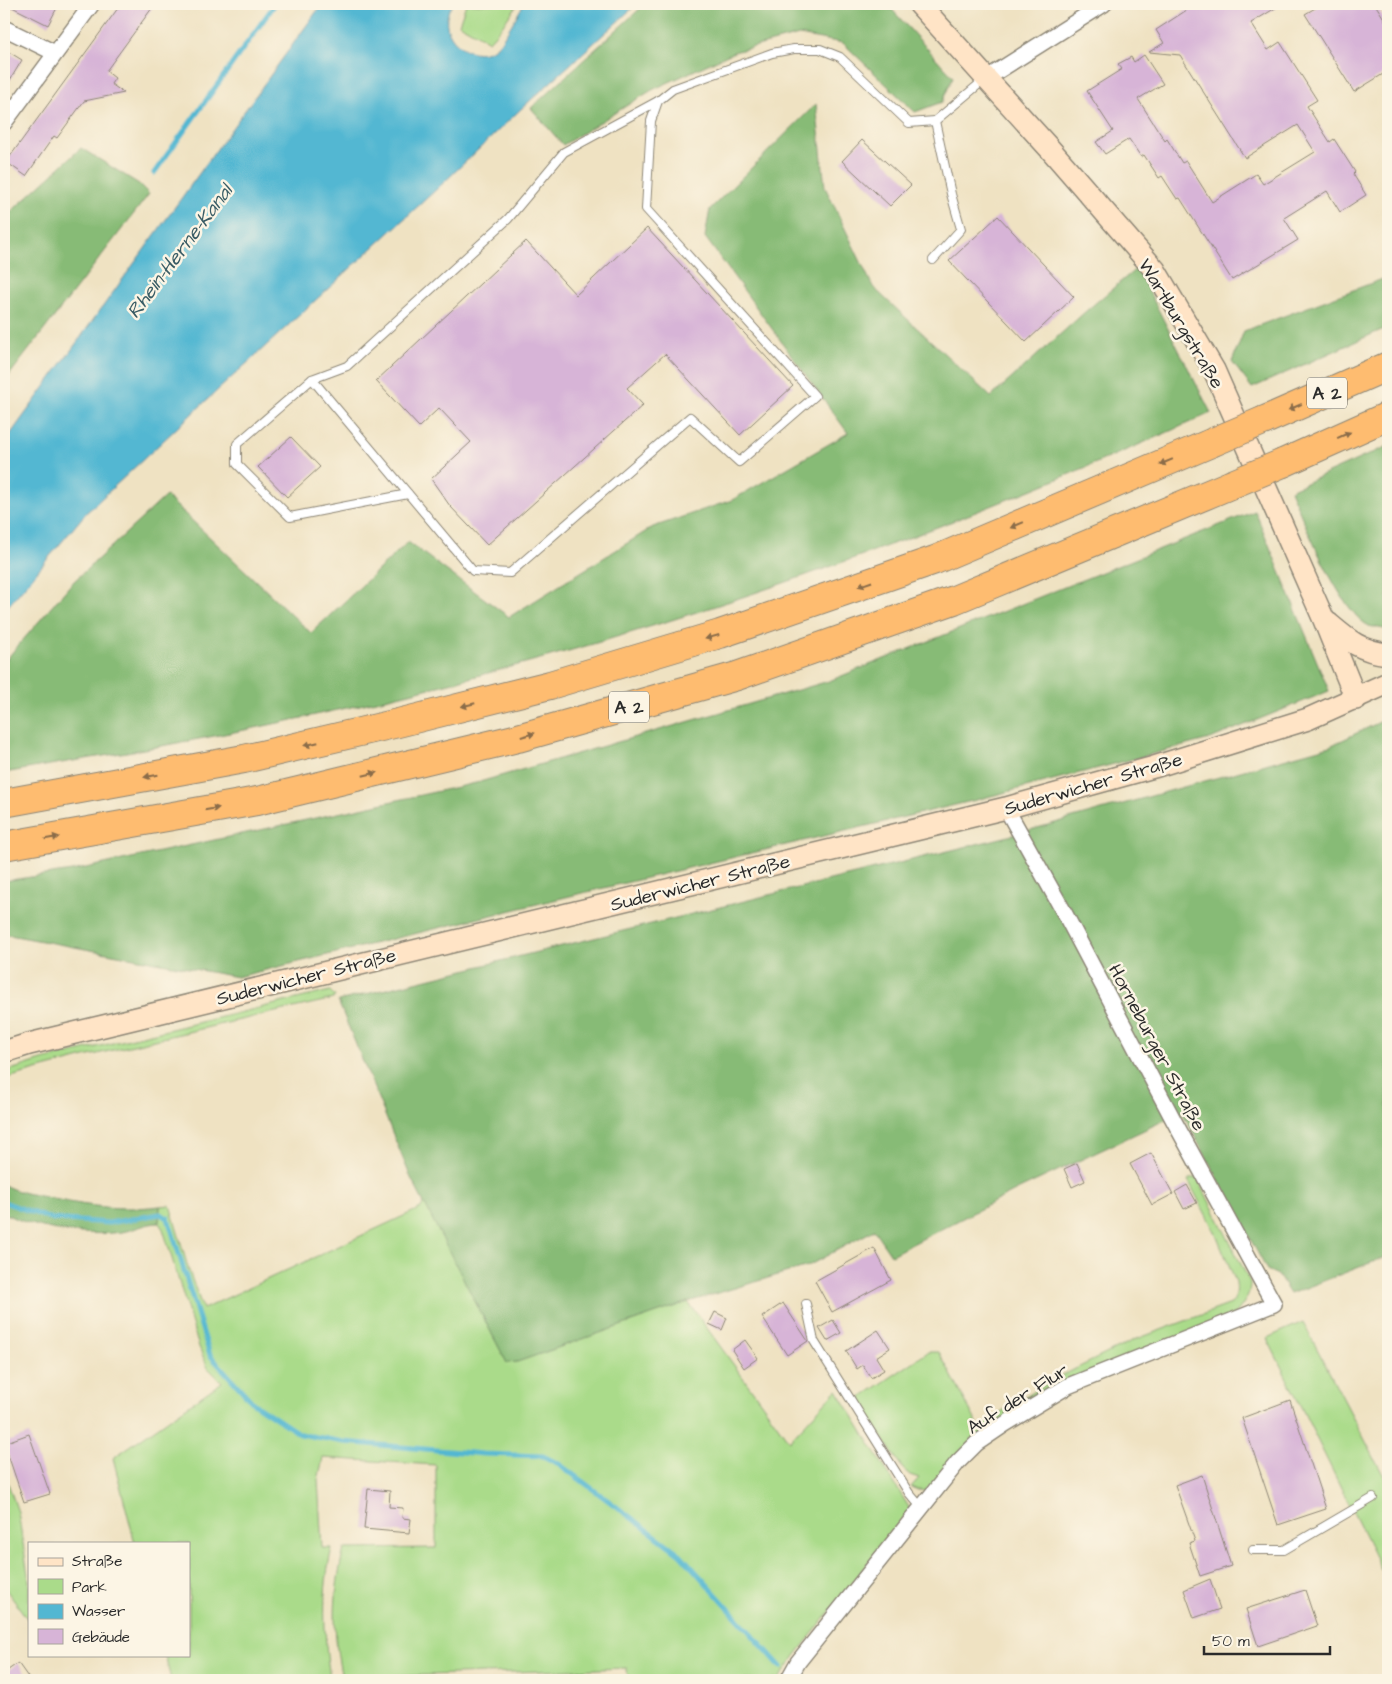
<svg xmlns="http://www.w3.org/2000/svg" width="1392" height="1684" viewBox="0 0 1392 1684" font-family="'Architects Daughter',sans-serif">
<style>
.green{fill:#aadb8a;stroke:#6a835a}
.forest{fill:#87bb76;stroke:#597350}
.water{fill:#53b7d2;stroke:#3f717e}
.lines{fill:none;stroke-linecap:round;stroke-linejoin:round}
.stream{stroke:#53b7d2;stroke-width:5}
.building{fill:#d7b4d7}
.lane-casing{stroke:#8d8676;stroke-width:10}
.street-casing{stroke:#8d8676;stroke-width:18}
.secondary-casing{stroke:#8d8676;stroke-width:24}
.highway-casing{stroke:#8d8676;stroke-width:30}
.lane{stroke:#fff;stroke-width:8}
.street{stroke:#fff;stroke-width:15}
.secondary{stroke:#ffe4c6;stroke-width:21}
.highway{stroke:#febc70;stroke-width:28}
.highway-bridge-casing{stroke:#8d8676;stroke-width:30;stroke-linecap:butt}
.highway-bridge{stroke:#febc70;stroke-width:28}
.oneway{fill:#8a6c4a}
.labels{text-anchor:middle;stroke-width:5;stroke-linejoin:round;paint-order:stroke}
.shield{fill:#fcf5e5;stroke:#6a6863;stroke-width:1}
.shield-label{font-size:18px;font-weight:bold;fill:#2b2b2b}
.street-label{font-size:19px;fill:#2b2b2b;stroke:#fcf5e5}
.water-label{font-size:20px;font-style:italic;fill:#395c65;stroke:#fcf5e5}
</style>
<rect width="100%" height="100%" fill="#fcf5e5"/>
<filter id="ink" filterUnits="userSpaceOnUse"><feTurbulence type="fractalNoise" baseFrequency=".02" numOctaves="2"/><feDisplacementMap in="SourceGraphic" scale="10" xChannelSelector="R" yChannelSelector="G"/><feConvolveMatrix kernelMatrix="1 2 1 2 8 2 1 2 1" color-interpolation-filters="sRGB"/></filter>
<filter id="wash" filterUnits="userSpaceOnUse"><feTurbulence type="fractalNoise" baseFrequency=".0096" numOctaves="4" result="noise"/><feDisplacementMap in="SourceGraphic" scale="20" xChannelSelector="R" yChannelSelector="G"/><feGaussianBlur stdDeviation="1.12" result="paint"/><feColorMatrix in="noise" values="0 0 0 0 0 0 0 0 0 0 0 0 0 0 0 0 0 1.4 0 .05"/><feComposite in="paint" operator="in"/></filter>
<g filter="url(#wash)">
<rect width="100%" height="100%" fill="#efe2c2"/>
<!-- green -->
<g class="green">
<path d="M466 4H518L499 30 489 41 459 24Z"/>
<path d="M330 991 335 996 333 999C223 1024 112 1048 4 1079V1072L42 1060Z"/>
<path d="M1192 1178H1196L1198 1179 1250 1282C1251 1294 1243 1305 1236 1313L1020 1410 929 1491 918 1490 911 1487 919 1478 910 1475 903 1469 860 1403 863 1396 928 1352H939L979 1427 1051 1381 1134 1340 1231 1304C1237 1297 1237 1291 1236 1282L1216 1234 1188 1180Z"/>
<path d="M424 1202 507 1363 517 1362 688 1302 789 1441 837 1390 910 1509 795 1656 778 1680 774 1678 773 1680H628L627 1668 342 1678C332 1634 333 1592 344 1549L436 1548V1465L323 1458 318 1480 322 1548H332C321 1592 324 1635 330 1679L318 1680H171L165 1655H189V1543H135L113 1458 222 1382 208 1368 199 1347 163 1229 159 1223 160 1206 170 1205 189 1271 203 1309 421 1208Z"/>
<path d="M1303 1322 1388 1484V1583L1267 1338Z"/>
<path d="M5 1475 18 1512 29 1581V1621L4 1587V1476Z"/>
</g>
<!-- forest -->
<g class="forest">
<path d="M645 4H887L953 77 942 102 915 112 843 43 799 35 734 52 652 90 563 145 531 108Z"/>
<path d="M816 104 825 187 873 287 991 397 1086 311 1137 268 1211 413C1010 503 804 582 593 644 465 681 335 713 204 738 138 751 70 761 4 773V662L72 583 166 496 311 633 408 542 509 617 653 527 732 500 848 433 705 237 710 209Z"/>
<path d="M81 148 139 184 149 194 4 382V218Z"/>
<path d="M1388 277V327L1252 388 1232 362 1244 331Z"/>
<path d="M1388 446V630C1382 628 1375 628 1369 626 1340 612 1304 521 1290 490Z"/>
<path d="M1255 511 1329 691 1210 739 972 801 570 896 237 977 4 934V881L72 871 476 783 829 681Z"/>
<path d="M1388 718V1256L1290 1294 1278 1275 1267 1270 1182 1112 1017 1190 891 1255 874 1230 808 1266 688 1302 517 1362 507 1363 411 1178 338 1001 1005 837 1330 746Z"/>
<path d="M4 1185C17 1192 30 1194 45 1197 85 1206 119 1211 160 1206L159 1223C146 1223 134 1230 122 1232 86 1237 36 1230 4 1213Z"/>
</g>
<!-- water -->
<path class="water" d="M322 4H454C452 6 448 10 448 13 439 40 476 65 497 46 504 39 518 13 524 4H637L521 109 439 187 195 411 86 513 4 611V443Z"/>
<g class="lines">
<!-- stream -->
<g class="stream">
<path d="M154 173 275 4"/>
<path d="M4 1202 51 1219 109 1223 160 1214 168 1218 210 1355 253 1403 300 1434 344 1442 483 1454 543 1456 559 1464 680 1554 781 1667"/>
</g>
</g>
<g id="blocks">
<!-- building -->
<g class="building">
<path d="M6 4H59L48 25Z"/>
<path d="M121 4H155L106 71 115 78 111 84 124 93 84 101 57 138 54 136 26 176 6 162Z"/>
<path d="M1196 4H1282L1251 23 1268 50 1280 42 1317 100 1307 106 1330 142 1334 139 1355 172 1353 174 1366 195 1340 212 1327 191 1284 218 1298 240 1232 280 1180 198 1177 199 1162 176 1159 178 1144 155 1141 157 1129 139 1105 154 1096 142 1113 131 1087 91 1122 69 1118 64 1131 57 1134 62 1144 55 1163 84 1138 99 1165 141 1167 139 1182 163 1186 161 1212 202 1256 174 1263 184 1315 152 1298 125 1245 158 1180 55 1149 52 1164 43 1156 30Z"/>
<path d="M1322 4H1375L1388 25V71L1354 92 1305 14Z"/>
<path d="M4 49 22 60 4 90Z"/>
<path d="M862 140 911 185 890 206 842 161Z"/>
<path d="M998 216 1074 297 1026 342 949 261Z"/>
<path d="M647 228 793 386 740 435 665 354 627 388 643 405 487 545 450 506 431 479 471 442 439 408 419 427 376 381 526 241 576 295Z"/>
<path d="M291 437 320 467 287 497 258 467Z"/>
<path d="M1151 1153 1173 1194 1152 1205 1130 1164Z"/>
<path d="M1077 1163 1085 1181 1072 1187 1064 1169Z"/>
<path d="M1187 1185 1197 1203 1184 1209 1175 1192Z"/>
<path d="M874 1248 891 1280 832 1312 815 1281Z"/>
<path d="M783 1303 808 1341 787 1355 762 1317Z"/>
<path d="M715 1312 727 1318 722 1330 709 1324Z"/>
<path d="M833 1320 841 1333 827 1341 819 1328Z"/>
<path d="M878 1330 890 1348 876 1357 884 1370 871 1378 863 1365 857 1369 846 1351Z"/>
<path d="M745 1340 758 1358 744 1368 732 1350Z"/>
<path d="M1290 1400 1326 1509 1278 1525 1242 1418Z"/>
<path d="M29 1434 50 1494 24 1502 4 1443Z"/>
<path d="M1202 1475 1231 1566 1200 1576 1189 1543 1195 1541 1175 1485Z"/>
<path d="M368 1489 390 1491 389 1507 403 1508 402 1518 411 1519 409 1533 364 1529Z"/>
<path d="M1210 1579 1220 1609 1194 1618 1184 1590Z"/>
<path d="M1305 1590 1317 1626 1258 1646 1246 1609Z"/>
<path d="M18 1663 30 1680H4V1673Z"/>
</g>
</g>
</g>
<g filter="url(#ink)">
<use href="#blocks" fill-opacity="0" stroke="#8d8676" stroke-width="1"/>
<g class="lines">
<defs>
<g id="lane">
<path d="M933 260 961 229 951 194 935 121"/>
<path d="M312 379 473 571 510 573 690 417 739 462 815 396 646 209 651 121 658 101 673 89 772 53 794 49H820L840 57 909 123 935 121 984 80"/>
<path d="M408 494 290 517 237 464V444L312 379 347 366 508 219 564 152 658 101"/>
<path d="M806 1304 814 1341 909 1493 921 1507"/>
<path d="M1253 1550H1284L1373 1498"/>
</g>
<g id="street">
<path d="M4 28 55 53"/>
<path d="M987 78 1104 4"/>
<path d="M4 123 92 4"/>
<path d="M788 1680 798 1662 958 1462 977 1443 1005 1424 1068 1386 1274 1304 1174 1121 1065 914 1006 808"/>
</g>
<g id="secondary">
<path d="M919 4 1050 149 1155 270 1214 370 1324 620 1356 699"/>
<path d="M1328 623C1348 640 1360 651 1388 654"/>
<path d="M4 1052 29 1044 1006 808 1154 767 1308 719 1388 683"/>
</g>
<g id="highway">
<path d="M1265 420 1388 366"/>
<path d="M1283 463 1388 416"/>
<path d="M4 803 244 759 398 723 550 685 720 634 935 560 1211 443"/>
<path d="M4 846 257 801 518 738 737 676 954 600 1230 485"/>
</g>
</defs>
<!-- lane casing -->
<use href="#lane" class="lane-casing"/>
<!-- street casing -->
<use href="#street" class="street-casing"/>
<!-- secondary casing -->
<use href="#secondary" class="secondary-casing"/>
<!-- highway casing -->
<use href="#highway" class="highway-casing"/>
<!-- lane -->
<use href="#lane" class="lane"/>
<!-- street -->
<use href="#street" class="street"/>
<!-- secondary -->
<use href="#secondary" class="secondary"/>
<!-- highway -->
<use href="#highway" class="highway"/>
<defs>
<g id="highway-bridge">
<path d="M1211 443 1265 420"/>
<path d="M1230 485 1283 463"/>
</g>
</defs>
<!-- highway-bridge casing -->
<use href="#highway-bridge" class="highway-bridge-casing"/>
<!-- highway-bridge -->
<use href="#highway-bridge" class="highway-bridge"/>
</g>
<!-- one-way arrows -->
<defs><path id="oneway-solid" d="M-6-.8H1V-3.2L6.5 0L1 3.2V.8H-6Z" transform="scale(1.25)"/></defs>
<g class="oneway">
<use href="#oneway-solid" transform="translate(1295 407) rotate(156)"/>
<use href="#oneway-solid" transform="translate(1344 435) rotate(-24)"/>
<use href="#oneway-solid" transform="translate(1166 462) rotate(157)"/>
<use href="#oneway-solid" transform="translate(1017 525) rotate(157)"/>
<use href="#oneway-solid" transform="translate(865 584) rotate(161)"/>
<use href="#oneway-solid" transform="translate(712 637) rotate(164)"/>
<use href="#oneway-solid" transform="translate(468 705) rotate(166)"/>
<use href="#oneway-solid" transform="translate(528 735) rotate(-16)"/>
<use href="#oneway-solid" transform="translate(311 744) rotate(167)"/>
<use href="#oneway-solid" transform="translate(370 774) rotate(-13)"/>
<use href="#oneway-solid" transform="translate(151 776) rotate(170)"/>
<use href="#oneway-solid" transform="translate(212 809) rotate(-10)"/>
<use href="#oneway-solid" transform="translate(52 838) rotate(-10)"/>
</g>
</g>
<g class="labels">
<!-- shield labels -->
<g class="shield">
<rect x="1307" y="377.5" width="40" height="31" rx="4"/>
<rect x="609" y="691.5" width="40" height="31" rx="4"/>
</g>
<g class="shield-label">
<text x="1327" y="399">A 2</text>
<text x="629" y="713">A 2</text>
</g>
<!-- street labels -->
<g class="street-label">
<text transform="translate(1182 323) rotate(59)" y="7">Wartburgstraße</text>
<text transform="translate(1093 783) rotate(-16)" y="7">Suderwicher Straße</text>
<text transform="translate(700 882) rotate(-14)" y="7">Suderwicher Straße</text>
<text transform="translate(306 976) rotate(-14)" y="7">Suderwicher Straße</text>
<text transform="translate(1158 1047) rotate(62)" y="7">Horneburger Straße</text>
<text transform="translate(1017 1398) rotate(-32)" y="7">Auf der Flur</text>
</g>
<!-- water labels -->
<g class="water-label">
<text transform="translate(179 251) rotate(-53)" y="7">Rhein-Herne-Kanal</text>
</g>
</g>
<!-- margin -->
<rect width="1392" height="1684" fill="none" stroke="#fcf5e5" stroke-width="20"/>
<!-- legend -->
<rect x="28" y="1542" width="162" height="115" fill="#fcf5e5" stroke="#a8a49b"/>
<rect x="38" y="1558" width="25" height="8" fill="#ffe4c6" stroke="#a8a49b"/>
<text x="72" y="1566" font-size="15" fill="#2b2b2b">Straße</text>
<rect x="38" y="1579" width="25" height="15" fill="#aadb8a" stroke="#a8a49b"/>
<text x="72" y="1592" font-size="15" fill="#2b2b2b">Park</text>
<rect x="38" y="1604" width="25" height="15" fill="#53b7d2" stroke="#a8a49b"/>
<text x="72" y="1616" font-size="15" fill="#2b2b2b">Wasser</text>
<rect x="38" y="1629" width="25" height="15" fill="#d7b4d7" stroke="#a8a49b"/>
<text x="72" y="1642" font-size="15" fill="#2b2b2b">Gebäude</text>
<!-- scale -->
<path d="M1204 1646v8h126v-8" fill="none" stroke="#2b2b2b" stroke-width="2.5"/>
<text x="1212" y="1646" font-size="15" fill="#2b2b2b" stroke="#fcf5e5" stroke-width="4" paint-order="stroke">50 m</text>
</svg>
